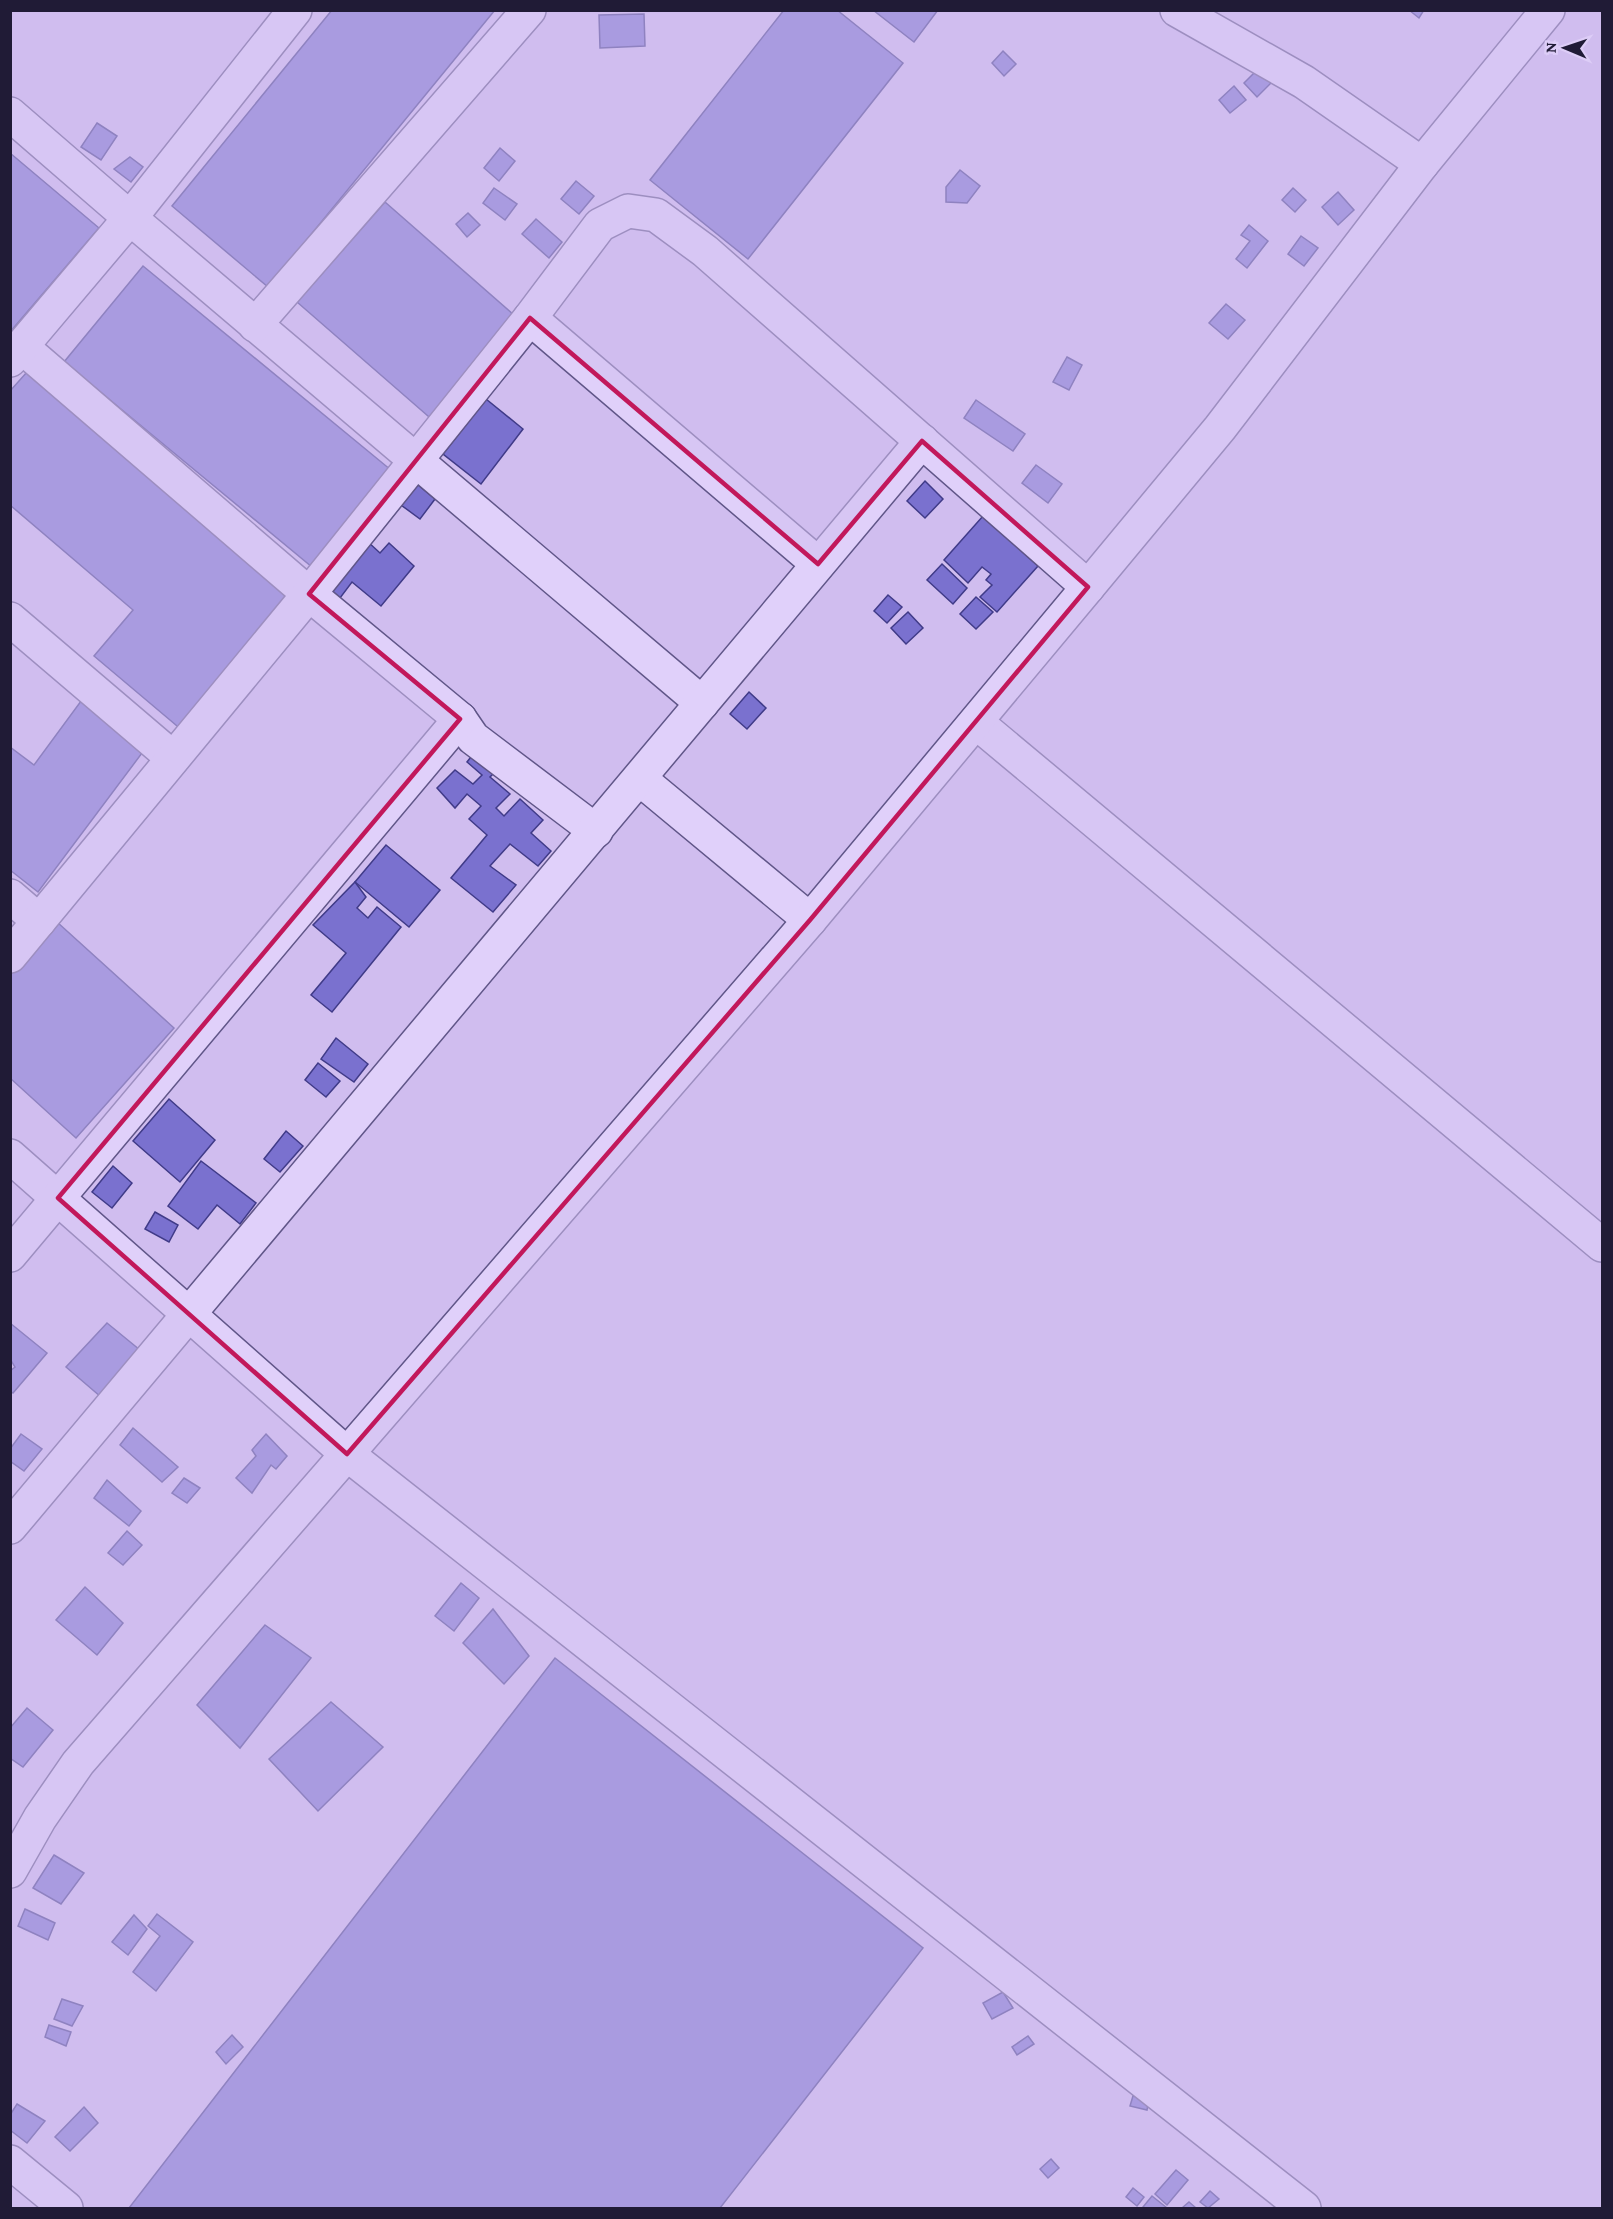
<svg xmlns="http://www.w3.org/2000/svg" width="1613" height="2219" viewBox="0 0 1613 2219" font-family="'Crimson Pro',serif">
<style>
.building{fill:#7a71cf;stroke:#403b88;stroke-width:1.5}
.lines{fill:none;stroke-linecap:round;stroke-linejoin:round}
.street-casing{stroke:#605688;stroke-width:36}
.street{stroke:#e0d0fa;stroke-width:33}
.marked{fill:none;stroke:#c2185b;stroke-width:4.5;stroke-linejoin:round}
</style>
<rect width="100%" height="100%" fill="#d0bdef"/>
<!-- building -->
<g class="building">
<path d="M332 10H495L268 287 172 206Z"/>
<path d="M784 10H837L903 63 748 259 650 180Z"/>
<path d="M873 10H938L914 42Z"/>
<path d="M1409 10H1424L1419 18Z"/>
<path d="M644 14 645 46 600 48 599 15Z"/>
<path d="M1003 51 1016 64 1004 76 992 63Z"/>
<path d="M1258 69 1271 83 1257 97 1244 83Z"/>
<path d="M1234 86 1246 100 1230 113 1219 100Z"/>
<path d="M97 123 117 136 101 160 81 147Z"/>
<path d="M500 148 515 161 499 181 484 168Z"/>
<path d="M10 153 99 228 10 332Z"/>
<path d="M130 157 143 167 131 182 114 169Z"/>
<path d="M960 170 980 186 967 203 946 202V187Z"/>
<path d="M576 181 594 196 579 214 561 199Z"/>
<path d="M494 188 517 204 505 220 483 203Z"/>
<path d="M1293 188 1306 200 1295 212 1282 200Z"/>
<path d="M1338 192 1354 210 1338 225 1322 207Z"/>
<path d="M385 202 523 323 436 423 297 302Z"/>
<path d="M468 213 480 225 467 237 456 224Z"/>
<path d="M536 219 562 242 549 258 522 234Z"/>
<path d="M1249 225 1268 241 1247 268 1236 259 1250 241 1241 235Z"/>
<path d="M1301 236 1318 248 1304 266 1288 254Z"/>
<path d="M143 266 397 475 318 572 64 362Z"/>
<path d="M1226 304 1245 320 1228 339 1209 323Z"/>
<path d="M1067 357 1082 365 1069 390 1053 382Z"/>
<path d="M27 372 294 600 183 731 94 656 133 610 10 505V391Z"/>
<path d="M486 399 523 429 481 484 443 454Z"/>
<path d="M976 400 1025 434 1013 451 964 418Z"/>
<path d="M1036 465 1062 484 1048 503 1022 483Z"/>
<path d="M925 481 943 499 925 518 907 501Z"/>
<path d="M417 484 435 499 420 519 401 505Z"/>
<path d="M983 516 1038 566 997 612 980 597 992 585 986 580 991 574 982 567 968 583 944 560Z"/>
<path d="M367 541 380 553 389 543 414 566 381 606 352 582 340 598 327 588Z"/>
<path d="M942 564 967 588 953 604 927 580Z"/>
<path d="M888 595 902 607 887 623 874 611Z"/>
<path d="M976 597 993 612 976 629 960 614Z"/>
<path d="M908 612 923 628 906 644 891 628Z"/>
<path d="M749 692 766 708 747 729 730 714Z"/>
<path d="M84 697 148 745 38 892 10 870V747L34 765Z"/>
<path d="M474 753 496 771 490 777 510 794 496 808 504 816 520 799 543 820 531 833 551 851 538 866 510 844 490 866 516 885 493 912 451 878 487 835 469 819 481 806 467 794 455 808 437 788 455 770 473 784 482 775 467 762Z"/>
<path d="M386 845 440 890 409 927 355 882Z"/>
<path d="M355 882 366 897 357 908 368 918 377 907 401 927 332 1012 311 995 346 953 313 925Z"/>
<path d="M57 922 174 1028 76 1138 10 1078V974Z"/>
<path d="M336 1038 368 1064 354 1082 321 1059Z"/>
<path d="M318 1063 340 1081 326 1097 305 1080Z"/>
<path d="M169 1099 215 1140 180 1182 133 1141Z"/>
<path d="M286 1131 303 1146 280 1172 264 1159Z"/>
<path d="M201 1161 256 1203 240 1224 217 1205 198 1229 168 1206Z"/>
<path d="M113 1166 132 1183 112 1208 92 1192Z"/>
<path d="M155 1212 178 1225 169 1242 145 1229Z"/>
<path d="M10 1323 47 1353 13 1393 10 1391V1371L15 1367 10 1359Z"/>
<path d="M107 1323 140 1350 101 1397 66 1367Z"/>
<path d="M133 1428 178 1467 162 1482 120 1445Z"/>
<path d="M21 1434 42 1449 24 1471 10 1461V1449Z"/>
<path d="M266 1434 287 1456 276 1469 271 1465 252 1493 236 1478 256 1456 252 1450Z"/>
<path d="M184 1478 200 1488 187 1503 172 1493Z"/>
<path d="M107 1480 141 1511 129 1526 94 1498Z"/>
<path d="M127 1531 142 1545 123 1565 108 1553Z"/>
<path d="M461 1583 479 1598 454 1631 435 1616Z"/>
<path d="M85 1587 123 1623 97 1655 56 1620Z"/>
<path d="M493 1609 529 1656 504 1684 463 1643Z"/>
<path d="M265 1625 311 1658 240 1748 197 1705Z"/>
<path d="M555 1658 923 1948 720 2208H129Z"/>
<path d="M331 1702 383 1747 318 1811 269 1759Z"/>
<path d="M27 1708 53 1730 23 1767 10 1758V1728Z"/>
<path d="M54 1855 84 1873 61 1904 33 1888Z"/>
<path d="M25 1909 55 1923 48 1940 18 1926Z"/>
<path d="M157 1914 193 1942 156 1991 133 1972 160 1936 148 1926Z"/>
<path d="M134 1915 147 1929 128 1955 112 1942Z"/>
<path d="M1003 1992 1013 2008 992 2019 983 2003Z"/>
<path d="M62 1999 83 2006 72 2026 54 2019Z"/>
<path d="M49 2025 71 2032 66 2046 45 2037Z"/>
<path d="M232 2035 243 2047 226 2064 216 2052Z"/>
<path d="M1028 2036 1034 2044 1017 2055 1012 2047Z"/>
<path d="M1133 2096 1149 2100 1147 2110 1130 2106Z"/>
<path d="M17 2104 45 2121 27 2143 10 2130V2115Z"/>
<path d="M84 2107 98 2123 70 2151 55 2137Z"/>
<path d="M1051 2159 1059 2168 1048 2178 1040 2169Z"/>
<path d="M1176 2170 1188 2180 1167 2205 1155 2194Z"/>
<path d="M1133 2188 1144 2197 1137 2206 1126 2197Z"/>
<path d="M1210 2191 1219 2199 1208 2208 1200 2202Z"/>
<path d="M1152 2196 1167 2208H1145L1143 2207Z"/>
<path d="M1189 2202 1196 2208H1182Z"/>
</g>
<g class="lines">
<defs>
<g id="street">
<path d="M1177 10 1304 82 1422 164"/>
<path d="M10 114 130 218 702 703"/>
<path d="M530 318 818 564"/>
<path d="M255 325 529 10"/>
<path d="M22 347 309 594 460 719 473 738 596 831"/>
<path d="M10 360 130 218 295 10"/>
<path d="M10 619 173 758"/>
<path d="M976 722 1602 1245"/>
<path d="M640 779 810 920"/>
<path d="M10 896 39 921"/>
<path d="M10 956 309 594 530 318 600 225 628 211 656 215 705 251 1088 587"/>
<path d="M10 1156 347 1454 78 1763 40 1818 10 1871"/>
<path d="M10 1255 460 719"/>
<path d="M10 1527 922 441"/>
<path d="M10 2162 66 2208"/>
<path d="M1304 2208 347 1454 810 920 1088 587 1220 428 1422 164 1548 10"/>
</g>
</defs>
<!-- street casing -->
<use href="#street" class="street-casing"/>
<!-- street -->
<use href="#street" class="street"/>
</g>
<!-- marked area -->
<path d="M0 0H1613V2219H0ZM530 318 818 564 922 441 1088 587 810 920 347 1454 58 1198 460 719 309 594Z" fill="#d0bdef" fill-opacity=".55" fill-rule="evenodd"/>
<path class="marked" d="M530 318 818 564 922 441 1088 587 810 920 347 1454 58 1198 460 719 309 594Z"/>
<!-- border -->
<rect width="1613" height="2219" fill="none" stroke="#201b36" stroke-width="24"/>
<!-- north arrow -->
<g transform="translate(1565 48) rotate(272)" stroke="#ddcdf7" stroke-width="4.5" paint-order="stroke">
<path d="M0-4.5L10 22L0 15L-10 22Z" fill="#201b36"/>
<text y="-9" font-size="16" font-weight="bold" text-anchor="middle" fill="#201b36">N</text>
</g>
</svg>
